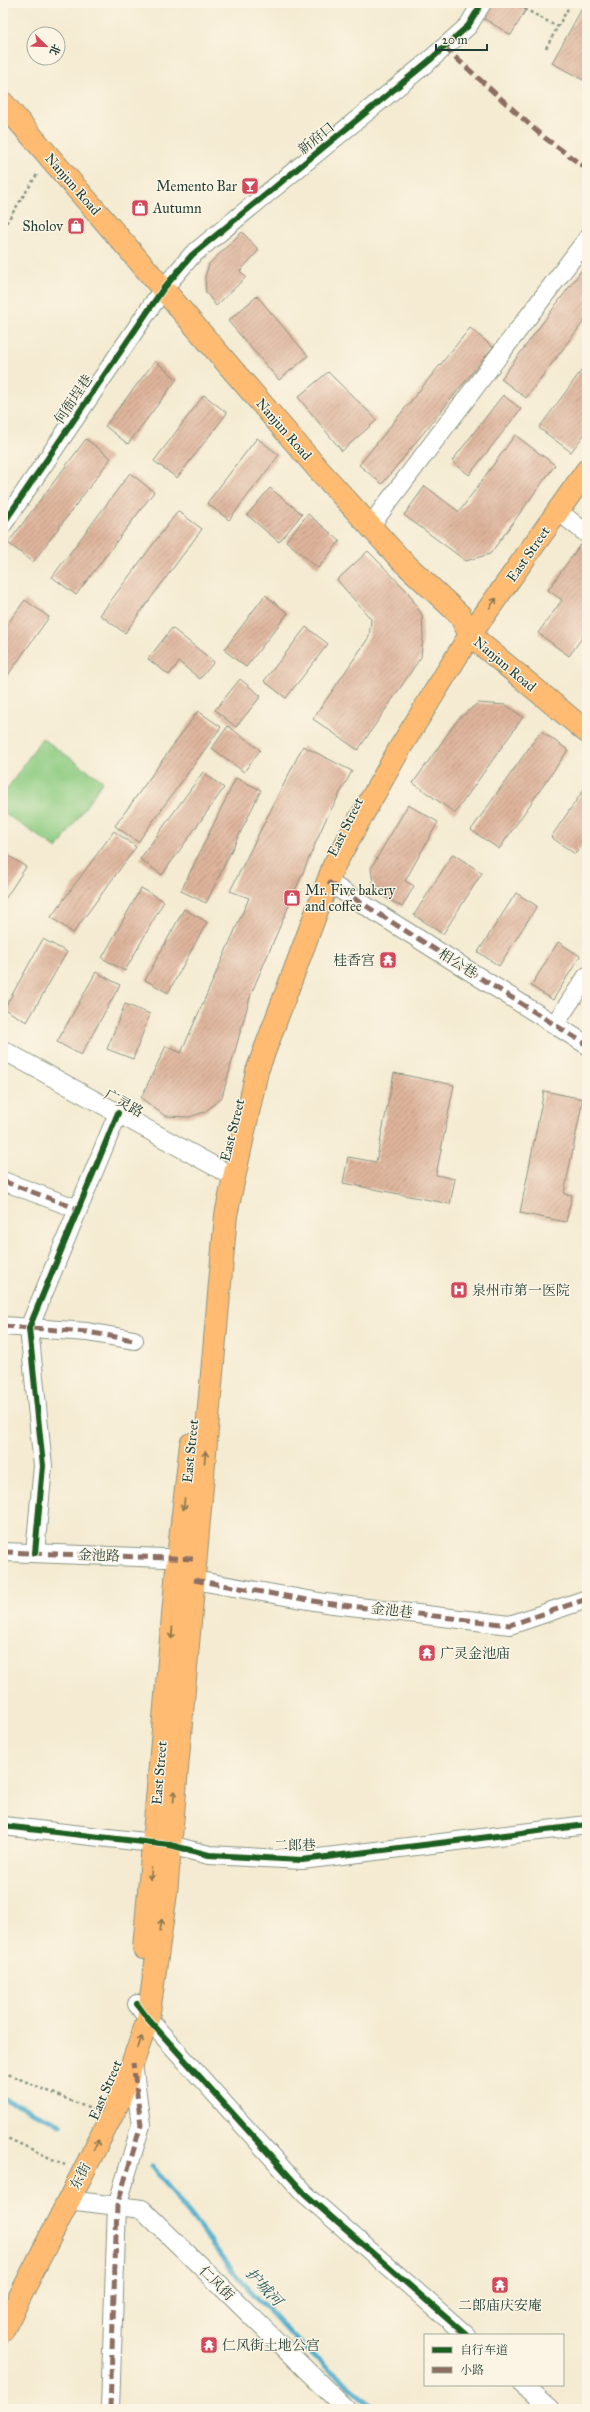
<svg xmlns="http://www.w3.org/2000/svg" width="590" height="2412" viewBox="0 0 590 2412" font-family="'IM FELL Great Primer','Noto Serif SC',serif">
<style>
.park{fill:#8ecc82;stroke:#56845b}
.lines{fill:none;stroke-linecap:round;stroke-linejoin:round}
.stream{stroke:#4faecd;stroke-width:5}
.building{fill:url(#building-hatch)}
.minor-casing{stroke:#8a9483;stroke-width:20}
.major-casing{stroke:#8a9483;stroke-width:24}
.path{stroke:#8a9483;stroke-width:2.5;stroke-dasharray:3 3;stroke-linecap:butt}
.minor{stroke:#fff;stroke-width:18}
.major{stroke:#ffbb71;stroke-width:22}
.quiet{stroke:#8d6e63;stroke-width:5;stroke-dasharray:10 5;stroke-linecap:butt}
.cycleway-casing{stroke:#fcf5e5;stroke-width:8}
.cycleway{stroke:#1b5e20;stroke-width:6}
.oneway{stroke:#84764f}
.labels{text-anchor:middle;stroke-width:3;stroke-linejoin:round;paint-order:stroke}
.street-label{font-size:14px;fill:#1f3d34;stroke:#fcf5e5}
.poi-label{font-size:14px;fill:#1f3d34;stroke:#fcf5e5;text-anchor:start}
.water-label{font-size:15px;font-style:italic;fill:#2d5f62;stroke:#fcf5e5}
</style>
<defs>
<pattern id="building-hatch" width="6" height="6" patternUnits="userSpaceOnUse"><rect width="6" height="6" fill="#dfb49c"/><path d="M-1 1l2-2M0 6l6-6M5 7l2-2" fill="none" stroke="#b49480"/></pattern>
</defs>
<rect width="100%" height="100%" fill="#fcf5e5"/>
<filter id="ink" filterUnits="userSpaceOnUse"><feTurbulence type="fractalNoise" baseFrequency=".025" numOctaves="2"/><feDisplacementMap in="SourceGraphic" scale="8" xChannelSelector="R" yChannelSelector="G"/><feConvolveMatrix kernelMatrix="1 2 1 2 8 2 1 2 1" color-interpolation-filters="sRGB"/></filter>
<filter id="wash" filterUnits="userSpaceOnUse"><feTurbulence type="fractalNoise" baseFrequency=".012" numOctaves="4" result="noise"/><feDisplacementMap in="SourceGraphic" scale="16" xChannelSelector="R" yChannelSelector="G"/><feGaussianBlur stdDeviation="0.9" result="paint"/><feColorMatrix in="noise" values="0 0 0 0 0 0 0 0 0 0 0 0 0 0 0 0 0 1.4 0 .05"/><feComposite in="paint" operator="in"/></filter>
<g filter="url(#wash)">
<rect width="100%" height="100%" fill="#f4ebd2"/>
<!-- park -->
<path class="park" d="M42 738 103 781 57 849 3 812V795Z"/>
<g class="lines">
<!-- stream -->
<g class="stream">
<path d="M3 2098 61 2124"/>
<path d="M152 2166 235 2274 301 2345 376 2409"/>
</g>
</g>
<g id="blocks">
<!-- building -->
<g class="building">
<path d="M492 3H530L511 35 483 18Z"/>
<path d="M585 3H587V82L552 63Z"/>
<path d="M242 232 259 250 240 271 246 277 216 306 206 292 205 277 209 264Z"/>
<path d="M587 263V317L526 398 501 379Z"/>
<path d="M257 296 308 356 279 380 228 321Z"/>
<path d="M470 328 493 347 382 484 359 465Z"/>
<path d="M155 361 177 379 128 444 105 426Z"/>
<path d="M587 363V431L571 452 539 428Z"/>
<path d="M328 372 377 420 342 451 298 397Z"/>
<path d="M204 395 227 413 177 478 154 461Z"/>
<path d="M503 395 521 409 469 475 452 461Z"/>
<path d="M515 435 555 465 490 554 466 561 404 515 425 486 459 512Z"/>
<path d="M257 438 279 455 229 520 207 503Z"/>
<path d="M86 439 111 458 33 562 8 543Z"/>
<path d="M130 473 154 492 76 595 52 577Z"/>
<path d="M270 488 302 514 279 542 247 515Z"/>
<path d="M178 511 202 529 125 633 100 615Z"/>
<path d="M308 514 340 541 318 568 286 541Z"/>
<path d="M580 545 587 550V631L569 656 538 633 562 600 548 590Z"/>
<path d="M368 551 408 592 422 615 423 636 421 657 358 750 313 719 369 637 371 619 337 580Z"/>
<path d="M265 595 288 613 246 667 224 650Z"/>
<path d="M25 600 49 617 3 682V630Z"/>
<path d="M306 627 328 644 286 698 264 681Z"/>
<path d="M172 628 214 662 200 679 179 662 169 675 148 659Z"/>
<path d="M240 679 261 696 236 727 215 710Z"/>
<path d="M478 703 506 705 523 717 455 813 413 783 459 718Z"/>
<path d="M198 711 221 727 138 842 115 826Z"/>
<path d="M228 726 260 750 244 772 212 748Z"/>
<path d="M541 731 568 750 499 849 471 830Z"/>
<path d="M303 746 352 771 325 821 251 994 222 1097 205 1112 189 1117 165 1116 141 1098 166 1046 181 1053 249 898 230 891Z"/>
<path d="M203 772 224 788 162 875 140 859Z"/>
<path d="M236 778 261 790 206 903 181 891Z"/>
<path d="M587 785V837L575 854 551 837Z"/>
<path d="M408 805 438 822 405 881 414 886 402 907 374 891 371 868Z"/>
<path d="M114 831 136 847 73 933 51 917Z"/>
<path d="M3 852 26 867 3 902Z"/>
<path d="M453 854 482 873 443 934 414 915Z"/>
<path d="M141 888 164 901 125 971 102 958Z"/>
<path d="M516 893 537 906 499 966 478 952Z"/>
<path d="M184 909 207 922 168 993 145 980Z"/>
<path d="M43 939 67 952 27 1022 4 1009Z"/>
<path d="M558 942 580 956 553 1000 531 986Z"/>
<path d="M96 972 120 985 81 1055 57 1042Z"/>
<path d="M125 1004 150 1014 133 1059 107 1049Z"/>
<path d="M394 1073 454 1085 436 1175 455 1179 450 1204 343 1183 348 1157 376 1162Z"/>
<path d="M544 1091 583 1099 564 1194 572 1195 566 1222 520 1213Z"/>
</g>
</g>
</g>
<g filter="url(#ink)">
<use href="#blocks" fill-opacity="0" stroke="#8a9483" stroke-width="1"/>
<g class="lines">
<defs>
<g id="minor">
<path d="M558 511 587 534"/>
<path d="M3 524 163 289 192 255 430 60 468 26 482 3"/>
<path d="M370 526 587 239"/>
<path d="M328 882 587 1045"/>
<path d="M555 1024 587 976"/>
<path d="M3 1050 234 1177"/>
<path d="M3 1181 78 1209"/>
<path d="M3 1326 87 1332 134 1340"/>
<path d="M3 1552 191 1559"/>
<path d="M35 1553 43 1466 29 1328 118 1113"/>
<path d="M194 1580 325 1603 510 1625 587 1599"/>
<path d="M3 1826 170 1845 209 1855 302 1860 587 1825"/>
<path d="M137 2004 148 2019 305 2194 466 2335"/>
<path d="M68 2200 142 2209 346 2409"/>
<path d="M523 2385 550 2409"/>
<path d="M110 2409 117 2206 141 2125 133 2063"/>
</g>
<g id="major">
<path d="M3 103 318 469 400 559 460 615 470 635 587 732"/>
<path d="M144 1948 178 1558 191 1444"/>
<path d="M3 2330 119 2101 148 2019 166 1893 226 1215 257 1071 334 865 400 748 470 635 587 470"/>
</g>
</defs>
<!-- minor casing -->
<use href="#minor" class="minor-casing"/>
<!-- major casing -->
<use href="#major" class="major-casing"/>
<!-- path -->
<g class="path">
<path d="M514 3 558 27"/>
<path d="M546 48 571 3"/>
<path d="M3 228 38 173"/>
<path d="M3 2072 93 2110"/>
<path d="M3 2136 65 2165"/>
</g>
<!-- minor -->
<use href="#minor" class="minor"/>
<!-- major -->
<use href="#major" class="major"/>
<!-- quiet -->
<g class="quiet">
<path d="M444 47 541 135 587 169"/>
<path d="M328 882 587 1045"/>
<path d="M3 1181 78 1209"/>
<path d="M3 1326 87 1332 134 1340"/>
<path d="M3 1552 196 1559"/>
<path d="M194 1580 325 1603 510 1625 587 1599"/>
<path d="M110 2409 117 2206 141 2125 133 2063"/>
</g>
<defs>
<g id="cycleway">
<path d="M3 524 163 289 192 255 430 60 468 26 482 3"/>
<path d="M35 1553 43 1466 29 1328 118 1113"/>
<path d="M3 1826 170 1845 209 1855 302 1860 587 1825"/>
<path d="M137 2004 148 2019 305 2194 466 2335"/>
</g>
</defs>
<!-- cycleway casing -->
<use href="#cycleway" class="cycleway-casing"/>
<!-- cycleway -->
<use href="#cycleway" class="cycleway"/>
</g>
<!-- one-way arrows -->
<defs><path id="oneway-shaft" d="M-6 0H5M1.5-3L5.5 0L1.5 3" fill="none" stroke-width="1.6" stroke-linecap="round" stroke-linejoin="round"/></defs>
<g class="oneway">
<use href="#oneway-shaft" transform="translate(493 603) rotate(-55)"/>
<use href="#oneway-shaft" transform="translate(205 1457) rotate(-85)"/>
<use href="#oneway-shaft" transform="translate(184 1504) rotate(96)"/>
<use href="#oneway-shaft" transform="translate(172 1633) rotate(95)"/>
<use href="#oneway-shaft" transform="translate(174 1796) rotate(-85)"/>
<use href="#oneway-shaft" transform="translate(151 1874) rotate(95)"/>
<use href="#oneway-shaft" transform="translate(161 1925) rotate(-82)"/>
<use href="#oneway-shaft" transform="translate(140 2042) rotate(-71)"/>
<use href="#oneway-shaft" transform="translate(96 2145) rotate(-63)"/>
</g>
</g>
<!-- icons -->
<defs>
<symbol id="bar-square" viewBox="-11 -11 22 22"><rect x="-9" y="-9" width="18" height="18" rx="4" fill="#d1495b" stroke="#fcf5e5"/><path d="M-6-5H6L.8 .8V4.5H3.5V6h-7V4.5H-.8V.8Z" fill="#fff"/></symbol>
<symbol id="shop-square" viewBox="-11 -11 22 22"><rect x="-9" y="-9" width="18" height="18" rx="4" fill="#d1495b" stroke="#fcf5e5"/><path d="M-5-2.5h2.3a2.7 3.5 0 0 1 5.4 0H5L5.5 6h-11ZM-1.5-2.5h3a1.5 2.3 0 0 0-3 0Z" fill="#fff"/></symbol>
<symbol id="temple-square" viewBox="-11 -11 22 22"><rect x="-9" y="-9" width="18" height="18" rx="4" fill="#d1495b" stroke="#fcf5e5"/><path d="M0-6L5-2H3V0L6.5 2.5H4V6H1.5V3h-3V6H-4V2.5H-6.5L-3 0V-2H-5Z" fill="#fff"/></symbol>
<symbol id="hospital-square" viewBox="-11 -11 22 22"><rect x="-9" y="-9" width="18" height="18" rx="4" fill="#d1495b" stroke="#fcf5e5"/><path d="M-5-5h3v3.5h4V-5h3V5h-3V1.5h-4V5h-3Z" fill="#fff"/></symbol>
</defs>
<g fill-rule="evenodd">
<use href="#bar-square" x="240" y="176" width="20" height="20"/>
<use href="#shop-square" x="130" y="198" width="20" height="20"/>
<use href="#shop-square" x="66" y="216" width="20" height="20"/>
<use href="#shop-square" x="282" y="888" width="20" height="20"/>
<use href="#temple-square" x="378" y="950" width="20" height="20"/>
<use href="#hospital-square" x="449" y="1280" width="20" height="20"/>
<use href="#temple-square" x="417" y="1643" width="20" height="20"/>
<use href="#temple-square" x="490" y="2275" width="20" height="20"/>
<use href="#temple-square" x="199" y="2335" width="20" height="20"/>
</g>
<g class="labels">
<!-- street labels -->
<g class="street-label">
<text transform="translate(316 138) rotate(-39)" y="5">新府口</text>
<text transform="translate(73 184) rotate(49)" y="5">Nanjun Road</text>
<text transform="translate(73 399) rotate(-56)" y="5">何衙埕巷</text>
<text transform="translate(284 429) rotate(49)" y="5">Nanjun Road</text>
<text transform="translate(528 554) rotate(-55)" y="5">East Street</text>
<text transform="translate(505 664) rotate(40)" y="5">Nanjun Road</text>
<text transform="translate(345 827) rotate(-64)" y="5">East Street</text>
<text transform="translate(458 963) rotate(32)" y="5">相公巷</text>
<text transform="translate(124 1103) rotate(29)" y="5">广灵路</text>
<text transform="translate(232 1130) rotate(-76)" y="5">East Street</text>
<text transform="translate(190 1451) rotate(-84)" y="5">East Street</text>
<text transform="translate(99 1555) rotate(2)" y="5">金池路</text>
<text transform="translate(392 1610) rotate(7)" y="5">金池巷</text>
<text transform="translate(159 1773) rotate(-85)" y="5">East Street</text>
<text transform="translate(295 1845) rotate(-1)" y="5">二郎巷</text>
<text transform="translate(105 2090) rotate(-67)" y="5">East Street</text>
<text transform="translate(80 2176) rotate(-63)" y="5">东街</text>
<text transform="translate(217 2283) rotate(45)" y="5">仁风街</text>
</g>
<!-- poi labels -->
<g class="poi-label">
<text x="237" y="191" text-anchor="end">Memento Bar</text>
<text x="153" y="213">Autumn</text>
<text x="63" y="231" text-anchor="end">Sholov</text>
<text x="305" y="895">Mr. Five bakery<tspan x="305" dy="16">and coffee</tspan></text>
<text x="375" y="965" text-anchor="end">桂香宫</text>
<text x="472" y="1295">泉州市第一医院</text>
<text x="440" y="1658">广灵金池庙</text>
<text x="500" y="2310" text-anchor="middle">二郎庙庆安庵</text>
<text x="222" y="2350">仁风街土地公宫</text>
</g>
<!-- water labels -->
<g class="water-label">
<text transform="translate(264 2287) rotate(47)" y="5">护城河</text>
</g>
</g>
<!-- margin -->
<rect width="590" height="2412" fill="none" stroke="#fcf5e5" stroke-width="16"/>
<!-- legend -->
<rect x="424" y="2334" width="140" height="52" fill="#fcf5e5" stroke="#a4ab9e"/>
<rect x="432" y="2347" width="20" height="6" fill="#1b5e20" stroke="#a4ab9e"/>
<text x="460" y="2354" font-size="12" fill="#1f3d34">自行车道</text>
<rect x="432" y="2367" width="20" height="6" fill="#8d6e63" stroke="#a4ab9e"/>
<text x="460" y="2374" font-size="12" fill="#1f3d34">小路</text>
<!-- north arrow -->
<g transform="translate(46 46) rotate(113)"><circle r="19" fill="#fcf5e5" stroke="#a4ab9e"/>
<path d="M0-3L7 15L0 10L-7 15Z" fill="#d1495b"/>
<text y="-6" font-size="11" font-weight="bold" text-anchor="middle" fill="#1f3d34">北</text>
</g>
<!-- scale -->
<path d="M436 44v6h51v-6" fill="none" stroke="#1f3d34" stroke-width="2"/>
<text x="442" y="44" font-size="12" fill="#1f3d34" stroke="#fcf5e5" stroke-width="3" paint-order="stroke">20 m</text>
</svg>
